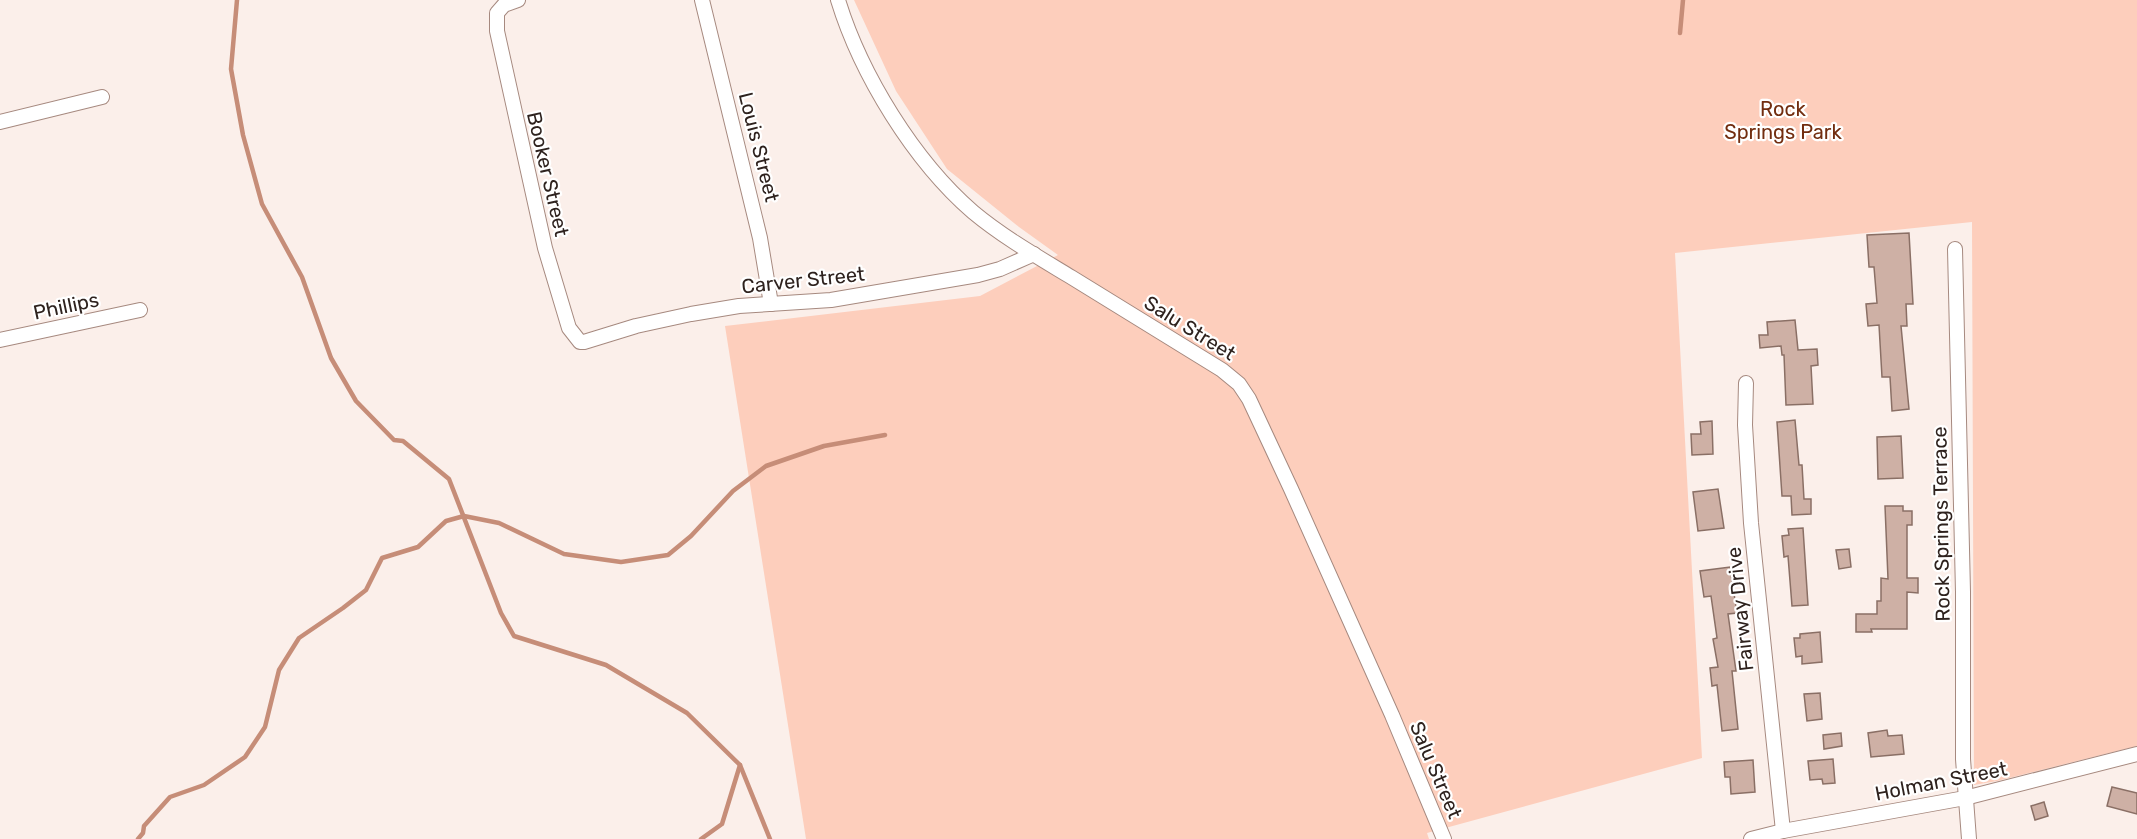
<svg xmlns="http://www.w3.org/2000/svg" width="2137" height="839" viewBox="0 0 2137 839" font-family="Rubik,sans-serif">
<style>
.green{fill:#fdcebc}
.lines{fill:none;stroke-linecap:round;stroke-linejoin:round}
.stream{stroke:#c68d78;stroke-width:4.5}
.building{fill:#ceb0a5;stroke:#8a6f65;stroke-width:1.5}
.street-casing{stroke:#a6897f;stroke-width:16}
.street{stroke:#fff;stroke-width:14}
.labels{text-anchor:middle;stroke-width:4.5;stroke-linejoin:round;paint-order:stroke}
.park-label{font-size:20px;fill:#722d0f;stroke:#fff}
.street-label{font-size:20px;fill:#2e221e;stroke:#fff}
</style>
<rect width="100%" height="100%" fill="#fbefea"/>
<!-- green -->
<path class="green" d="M854 0H2137V746L1997 781 1974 785 1972 222 1675 253 1702 758 1427 833 1429 839H806L725 326 980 296 1058 255 1019 227 947 169 896 91Z"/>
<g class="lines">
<!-- stream -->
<g class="stream">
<path d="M237 0 231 69 243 135 262 204 302 277 331 358 356 401 394 440 403 441 449 479 501 613 514 636 606 665 687 713 740 765 770 839"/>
<path d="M1680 33 1683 0"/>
<path d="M138 839 143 833 144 826 170 797 204 785 245 757 265 727 279 670 299 638 343 608 366 590 382 558 418 547 446 521 464 516 499 523 564 554 621 562 668 555 691 536 733 491 766 466 824 446 885 435"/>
<path d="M701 839 722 824 740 765"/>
</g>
</g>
<!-- building -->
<g class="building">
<path d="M1909 233 1913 304H1906L1907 326H1901L1909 409 1892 411 1890 377H1882L1879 325 1868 326 1866 304 1877 303 1874 267H1869L1867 235Z"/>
<path d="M1795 320 1798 350 1817 349 1818 365 1811 366 1813 404 1786 405 1784 355H1782L1781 346 1760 348 1759 335H1768L1767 322Z"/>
<path d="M1795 420 1799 465H1802L1804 499H1811V514L1792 515 1791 496H1782L1777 422Z"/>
<path d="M1712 421 1713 454 1692 455 1691 434H1701L1700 422Z"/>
<path d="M1901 436 1903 478 1878 479 1877 437Z"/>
<path d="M1718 489 1724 528 1698 531 1693 492Z"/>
<path d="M1885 506H1903V511H1912V525H1907V578H1918V593L1907 592V629H1871L1872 632H1856V614H1877V601H1881V578L1888 579Z"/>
<path d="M1803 528 1808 605 1792 606 1788 556 1784 557 1782 536 1789 535 1788 529Z"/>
<path d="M1849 549 1851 567 1839 569 1836 550Z"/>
<path d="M1730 567 1737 613 1728 614 1736 671H1732L1738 729 1722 731 1717 685 1712 686 1710 668 1718 667 1713 639 1717 638 1711 596 1704 597 1700 571Z"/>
<path d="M1820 632 1822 662 1802 664V656L1796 657 1794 638H1800V634Z"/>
<path d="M1820 693 1822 719 1807 721 1804 694Z"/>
<path d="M1887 730 1888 736 1902 735 1904 754 1871 757 1868 733Z"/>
<path d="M1841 733 1842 746 1824 749 1823 735Z"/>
<path d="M1833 759 1835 783 1823 784 1822 779 1810 780 1808 761Z"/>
<path d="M1753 760 1755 792 1731 794 1730 777H1725L1724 762Z"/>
<path d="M2112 787 2137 793V814L2107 806Z"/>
<path d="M2044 802 2048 816 2035 820 2031 806Z"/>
</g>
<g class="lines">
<defs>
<g id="street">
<path d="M518 0 504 5 497 13V31L545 248 569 328 580 342H584L636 326 691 314 739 306 831 300 978 275 1000 269 1034 254"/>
<path d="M702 0 760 238 771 304"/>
<path d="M838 0C861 75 914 161 973 212 1003 237 1038 257 1071 277 1122 308 1172 339 1222 370L1239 384 1249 399 1291 489 1392 715 1444 839"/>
<path d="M0 122 102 97"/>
<path d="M1955 249 1963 592V759L1969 839"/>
<path d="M0 340 140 310"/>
<path d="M1746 383 1745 425 1751 523 1783 831"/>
<path d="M1751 839 1783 831 1965 798 2137 754"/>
</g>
</defs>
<!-- street casing -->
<use href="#street" class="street-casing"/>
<!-- street -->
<use href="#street" class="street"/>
</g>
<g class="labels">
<!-- park labels -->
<g class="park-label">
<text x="1783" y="116">Rock<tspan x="1783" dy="23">Springs Park</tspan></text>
</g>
<!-- street labels -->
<g class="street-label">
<text transform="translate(759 147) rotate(76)" y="7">Louis Street</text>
<text transform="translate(548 174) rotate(77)" y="7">Booker Street</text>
<text transform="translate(803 280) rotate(-6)" y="7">Carver Street</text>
<text transform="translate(66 306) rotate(-12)" y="7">Phillips</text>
<text transform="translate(1190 328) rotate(32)" y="7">Salu Street</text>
<text transform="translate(1941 524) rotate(-91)" y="7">Rock Springs Terrace</text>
<text transform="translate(1740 609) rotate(-96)" y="7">Fairway Drive</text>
<text transform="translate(1436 770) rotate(67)" y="7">Salu Street</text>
<text transform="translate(1941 781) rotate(-11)" y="7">Holman Street</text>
</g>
</g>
</svg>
